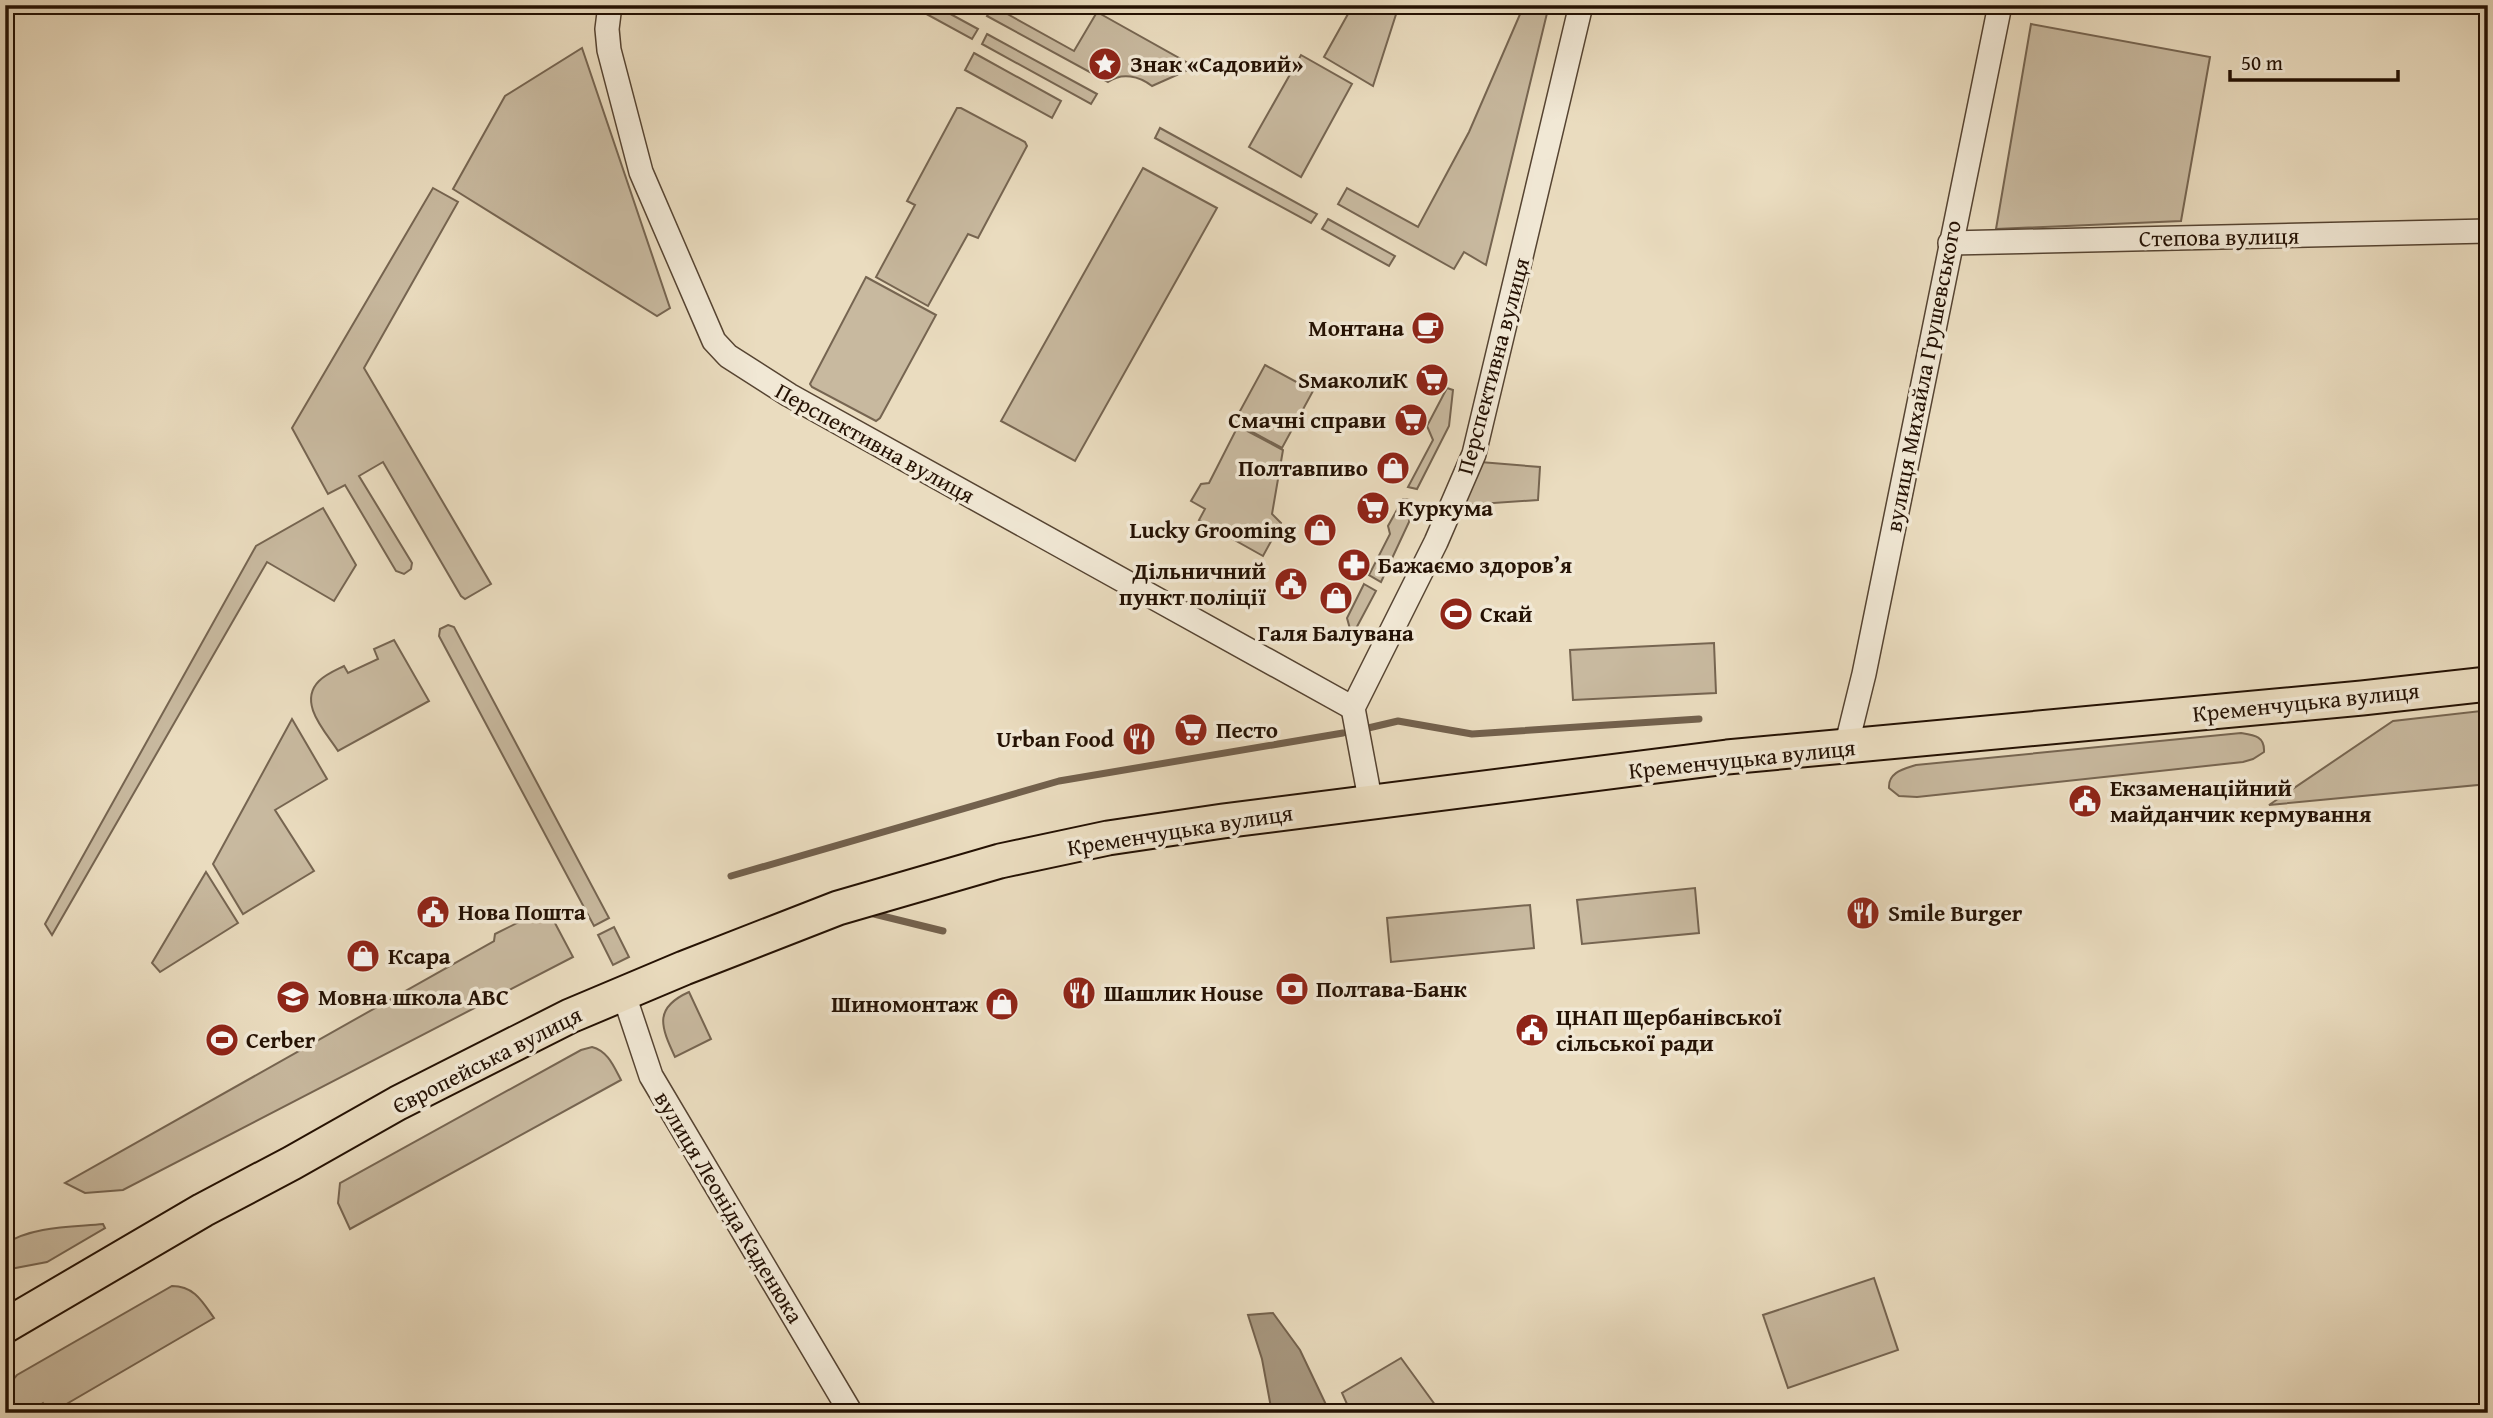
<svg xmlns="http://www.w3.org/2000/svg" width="2493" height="1418" viewBox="0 0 2493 1418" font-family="'Gentium Book Plus',serif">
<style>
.green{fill:#c8b99f;stroke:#766551;stroke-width:2}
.water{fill:#a7977f;stroke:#73614d;stroke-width:2}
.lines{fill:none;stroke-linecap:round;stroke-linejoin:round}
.stream{stroke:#73614d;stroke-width:7}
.minor-casing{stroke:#564432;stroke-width:26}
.highway-casing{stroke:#241103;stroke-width:37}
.minor{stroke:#f1e8d5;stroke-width:23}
.highway{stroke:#eadcbf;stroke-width:33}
.labels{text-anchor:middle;stroke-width:7;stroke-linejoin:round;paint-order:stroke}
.poi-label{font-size:23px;font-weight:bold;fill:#241103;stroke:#f1e8d5;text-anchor:start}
.street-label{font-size:23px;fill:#241103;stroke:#f1e8d5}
</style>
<rect width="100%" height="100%" fill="#eadcbf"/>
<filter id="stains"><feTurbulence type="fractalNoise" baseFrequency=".00286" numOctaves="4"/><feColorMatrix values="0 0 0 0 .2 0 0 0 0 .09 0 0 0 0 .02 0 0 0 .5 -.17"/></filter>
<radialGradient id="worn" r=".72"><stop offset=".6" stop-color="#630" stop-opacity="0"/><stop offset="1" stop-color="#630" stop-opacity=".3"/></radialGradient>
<!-- green -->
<g class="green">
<path d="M910 5H934L978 29 972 39Z"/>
<path d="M1353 5H1399L1373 86 1324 57Z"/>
<path d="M1524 5H1549L1486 265 1464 252 1454 269 1338 204 1347 188 1418 227 1469 132Z"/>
<path d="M993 6 1074 51 1097 12 1195 67 1152 86C1139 76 1122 72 1108 82L987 16Z"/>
<path d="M2031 24 2210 57 2181 221 1996 229Z"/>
<path d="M987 34 1097 94 1091 104 982 44Z"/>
<path d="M582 48 670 308 657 316 453 189 505 96Z"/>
<path d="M974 53 1061 101 1052 118 965 70Z"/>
<path d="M1301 55 1352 84 1301 177 1249 147Z"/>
<path d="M957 108H961L1025 142 1027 146 978 238 968 234 928 306 876 277 915 205 907 201Z"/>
<path d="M1160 128 1317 214 1311 223 1155 138Z"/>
<path d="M1143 168 1217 208 1075 461 1001 421Z"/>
<path d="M433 188 458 202 364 368 491 584 465 599 461 596 383 462 359 476 412 563 411 569 404 574 396 571 345 485 328 494 292 428Z"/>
<path d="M1328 219 1395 256 1389 266 1322 229Z"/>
<path d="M866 277 936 315 880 418 876 421 812 387 810 384Z"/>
<path d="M1265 365 1313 391 1282 448 1234 422Z"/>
<path d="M1447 388 1453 390 1449 426 1417 489 1408 487 1433 440 1427 426Z"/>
<path d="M1238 426 1283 450 1272 514 1281 523 1263 556 1199 520 1205 509 1191 501 1201 484 1209 483Z"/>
<path d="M1480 462 1540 467 1538 500 1465 505Z"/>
<path d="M1403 499 1411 500 1409 522 1381 582 1369 575 1390 534 1388 526Z"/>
<path d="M323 508 356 565 334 601 267 562 52 935 45 924 256 546Z"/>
<path d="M1364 584 1376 591 1352 636 1347 618Z"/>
<path d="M448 625 454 627 609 918 594 926 439 636 440 629Z"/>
<path d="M394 640 429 701 338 751C326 732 297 703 319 681 326 674 336 670 344 666L348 673 378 659 374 649Z"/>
<path d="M1714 643 1716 693 1573 700 1570 650Z"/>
<path d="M2481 711 2488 722V784L2269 805 2393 721Z"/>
<path d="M292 719 327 779 275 810 314 871 243 914 213 864Z"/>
<path d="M2241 733C2254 735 2265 736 2264 752L2253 759 2243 762 1917 797 1899 796 1889 788C1888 772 1904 769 1916 765Z"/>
<path d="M206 872 238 923 160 972 152 963Z"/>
<path d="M1695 888 1699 933 1582 944 1577 900Z"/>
<path d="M1530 905 1534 948 1391 962 1387 918Z"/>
<path d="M547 908 573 957 123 1190 85 1193 65 1183 494 941 495 934Z"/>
<path d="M614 927 629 957 613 965 598 935Z"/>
<path d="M689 992 711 1039 675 1057C661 1027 653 1008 689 992Z"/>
<path d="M592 1047C608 1051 614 1067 621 1080L350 1229 338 1203 340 1183 581 1050Z"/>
<path d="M103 1224 105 1228 47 1262 5 1270V1244C32 1226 72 1227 103 1224Z"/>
<path d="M1874 1278 1898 1350 1788 1388 1763 1315Z"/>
<path d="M172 1286C194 1286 202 1301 214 1318L51 1413 43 1403 28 1413H14L6 1395 9 1385 17 1375Z"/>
<path d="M1401 1358 1441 1413H1351L1342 1393Z"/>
</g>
<!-- water -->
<path class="water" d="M1273 1313 1300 1350 1330 1413H1272L1262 1359 1248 1315Z"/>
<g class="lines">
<!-- stream -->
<g class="stream">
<path d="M1364 729 1398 721 1472 734 1699 719"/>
<path d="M731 876 1059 781 1343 733"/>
<path d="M874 914 943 931"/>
</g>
<defs>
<g id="minor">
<path d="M610 5 607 29 609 50 641 172 714 341 728 356 789 395 1353 708"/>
<path d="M1950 243 2488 231"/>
<path d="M1846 747 1864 674 2000 5"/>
<path d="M1371 804 1353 708 1436 542 1474 454 1581 5"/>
<path d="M624 995 651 1076 851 1413"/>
</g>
<path id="highway" d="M5 1326 203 1210 292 1163 398 1103 570 1016 684 968 838 908 1000 861 1108 838 1223 821 1727 757 2362 698 2488 684"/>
</defs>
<!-- minor casing -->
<use href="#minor" class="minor-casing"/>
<!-- highway casing -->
<use href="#highway" class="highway-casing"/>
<!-- minor -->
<use href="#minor" class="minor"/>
<!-- highway -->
<use href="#highway" class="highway"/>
</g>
<!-- icons -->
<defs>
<symbol id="sight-disc" viewBox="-11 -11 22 22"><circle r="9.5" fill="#8f2418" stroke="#f1e8d5"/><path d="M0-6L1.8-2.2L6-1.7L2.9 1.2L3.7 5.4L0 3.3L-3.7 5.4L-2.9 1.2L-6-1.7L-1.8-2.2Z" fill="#fff"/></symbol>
<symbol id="cafe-disc" viewBox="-11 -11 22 22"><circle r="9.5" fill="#8f2418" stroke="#f1e8d5"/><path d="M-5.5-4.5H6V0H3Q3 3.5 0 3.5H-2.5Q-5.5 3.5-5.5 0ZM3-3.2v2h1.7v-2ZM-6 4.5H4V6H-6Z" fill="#fff"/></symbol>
<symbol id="supermarket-disc" viewBox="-11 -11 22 22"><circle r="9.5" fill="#8f2418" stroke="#f1e8d5"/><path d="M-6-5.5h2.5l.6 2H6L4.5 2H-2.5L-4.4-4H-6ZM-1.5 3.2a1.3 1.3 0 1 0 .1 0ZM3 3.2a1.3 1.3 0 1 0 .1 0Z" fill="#fff"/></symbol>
<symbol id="shop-disc" viewBox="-11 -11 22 22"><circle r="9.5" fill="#8f2418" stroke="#f1e8d5"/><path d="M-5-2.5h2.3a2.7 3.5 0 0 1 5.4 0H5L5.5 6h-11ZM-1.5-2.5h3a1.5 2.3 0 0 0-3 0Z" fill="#fff"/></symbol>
<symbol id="pharmacy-disc" viewBox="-11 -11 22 22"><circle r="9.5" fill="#8f2418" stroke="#f1e8d5"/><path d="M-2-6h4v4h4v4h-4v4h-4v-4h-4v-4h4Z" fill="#fff"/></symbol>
<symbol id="civic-disc" viewBox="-11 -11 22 22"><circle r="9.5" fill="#8f2418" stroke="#f1e8d5"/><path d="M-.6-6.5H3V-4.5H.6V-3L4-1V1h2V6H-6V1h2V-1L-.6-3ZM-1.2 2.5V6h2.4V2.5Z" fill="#fff"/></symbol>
<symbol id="stadium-disc" viewBox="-11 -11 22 22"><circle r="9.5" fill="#8f2418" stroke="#f1e8d5"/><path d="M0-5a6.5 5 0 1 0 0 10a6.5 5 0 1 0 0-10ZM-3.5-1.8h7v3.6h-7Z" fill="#fff"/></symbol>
<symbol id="restaurant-disc" viewBox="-11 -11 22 22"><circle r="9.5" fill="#8f2418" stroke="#f1e8d5"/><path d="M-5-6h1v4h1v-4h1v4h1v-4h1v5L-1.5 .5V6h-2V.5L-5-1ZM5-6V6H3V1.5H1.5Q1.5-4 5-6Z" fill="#fff"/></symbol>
<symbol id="bank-disc" viewBox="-11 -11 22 22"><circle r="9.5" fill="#8f2418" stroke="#f1e8d5"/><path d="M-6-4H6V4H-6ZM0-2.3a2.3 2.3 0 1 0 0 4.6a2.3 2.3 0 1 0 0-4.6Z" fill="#fff"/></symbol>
<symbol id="school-disc" viewBox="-11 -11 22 22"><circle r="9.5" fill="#8f2418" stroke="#f1e8d5"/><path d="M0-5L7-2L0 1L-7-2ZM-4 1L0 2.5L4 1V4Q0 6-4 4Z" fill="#fff"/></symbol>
</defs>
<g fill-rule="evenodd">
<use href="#sight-disc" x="1086" y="45" width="38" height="38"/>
<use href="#cafe-disc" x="1409" y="309" width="38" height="38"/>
<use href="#supermarket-disc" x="1413" y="361" width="38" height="38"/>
<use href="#supermarket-disc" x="1392" y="401" width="38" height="38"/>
<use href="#shop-disc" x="1374" y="449" width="38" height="38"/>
<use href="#supermarket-disc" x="1354" y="489" width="38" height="38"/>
<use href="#shop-disc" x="1301" y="511" width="38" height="38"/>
<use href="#pharmacy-disc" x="1335" y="546" width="38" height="38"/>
<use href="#civic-disc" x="1272" y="565" width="38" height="38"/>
<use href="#shop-disc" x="1317" y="579" width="38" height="38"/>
<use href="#stadium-disc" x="1437" y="595" width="38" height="38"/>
<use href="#supermarket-disc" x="1172" y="711" width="38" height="38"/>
<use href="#restaurant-disc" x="1120" y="720" width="38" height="38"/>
<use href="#civic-disc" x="2066" y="782" width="38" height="38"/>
<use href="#civic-disc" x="414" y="893" width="38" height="38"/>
<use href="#restaurant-disc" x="1844" y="894" width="38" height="38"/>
<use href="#shop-disc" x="344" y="937" width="38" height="38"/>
<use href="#bank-disc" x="1273" y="970" width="38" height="38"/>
<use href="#restaurant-disc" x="1060" y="974" width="38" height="38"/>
<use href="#school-disc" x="274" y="978" width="38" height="38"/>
<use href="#shop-disc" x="983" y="985" width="38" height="38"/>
<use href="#civic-disc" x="1513" y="1011" width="38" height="38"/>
<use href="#stadium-disc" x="203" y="1021" width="38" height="38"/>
</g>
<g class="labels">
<!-- poi labels -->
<g class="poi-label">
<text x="1130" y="72">Знак «Садовий»</text>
<text x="1404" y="336" text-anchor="end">Монтана</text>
<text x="1408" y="388" text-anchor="end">SмаколиК</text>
<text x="1386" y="428" text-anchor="end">Смачні справи</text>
<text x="1368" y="476" text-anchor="end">Полтавпиво</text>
<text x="1398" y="516">Куркума</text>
<text x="1296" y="538" text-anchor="end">Lucky Grooming</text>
<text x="1378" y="573">Бажаємо здоровʼя</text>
<text x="1266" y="579" text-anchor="end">Дільничний<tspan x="1266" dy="26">пункт поліції</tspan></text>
<text x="1480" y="622">Скай</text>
<text x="1336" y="641" text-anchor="middle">Галя Балувана</text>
<text x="1216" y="738">Песто</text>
<text x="1114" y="747" text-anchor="end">Urban Food</text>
<text x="2110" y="796">Екзаменаційний<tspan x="2110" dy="26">майданчик кермування</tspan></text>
<text x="458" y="920">Нова Пошта</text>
<text x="1888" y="921">Smile Burger</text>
<text x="388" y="964">Ксара</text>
<text x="1316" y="997">Полтава-Банк</text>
<text x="1104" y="1001">Шашлик House</text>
<text x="318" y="1005">Мовна школа ABC</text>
<text x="978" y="1012" text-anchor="end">Шиномонтаж</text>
<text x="1556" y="1025">ЦНАП Щербанівської<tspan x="1556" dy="26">сільської ради</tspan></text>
<text x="246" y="1048">Cerber</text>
</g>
<!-- street labels -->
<g class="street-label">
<text transform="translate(2219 237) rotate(-1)" y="8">Степова вулиця</text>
<text transform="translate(1493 366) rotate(-75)" y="8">Перспективна вулиця</text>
<text transform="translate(1923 376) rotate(-79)" y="8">вулиця Михайла Грушевського</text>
<text transform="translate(875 443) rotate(29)" y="8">Перспективна вулиця</text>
<text transform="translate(2306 702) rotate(-6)" y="8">Кременчуцька вулиця</text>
<text transform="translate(1742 759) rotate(-6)" y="8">Кременчуцька вулиця</text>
<text transform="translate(1180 830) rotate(-9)" y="8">Кременчуцька вулиця</text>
<text transform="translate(487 1060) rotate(-27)" y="8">Європейська вулиця</text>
<text transform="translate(729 1207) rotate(59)" y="8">вулиця Леоніда Каденюка</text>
</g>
</g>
<!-- margin -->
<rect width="2493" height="1418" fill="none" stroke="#eadcbf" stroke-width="28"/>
<rect x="7" y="7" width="2479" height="1404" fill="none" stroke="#241103" stroke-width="3.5"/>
<rect x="14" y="14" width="2465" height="1390" fill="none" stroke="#241103" stroke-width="2"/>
<!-- scale -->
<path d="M2230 70v10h168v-10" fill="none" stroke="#241103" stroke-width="3.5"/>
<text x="2241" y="70" font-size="21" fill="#241103" stroke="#f1e8d5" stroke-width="5" paint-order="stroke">50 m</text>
<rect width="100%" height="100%" filter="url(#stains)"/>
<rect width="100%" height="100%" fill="url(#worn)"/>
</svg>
